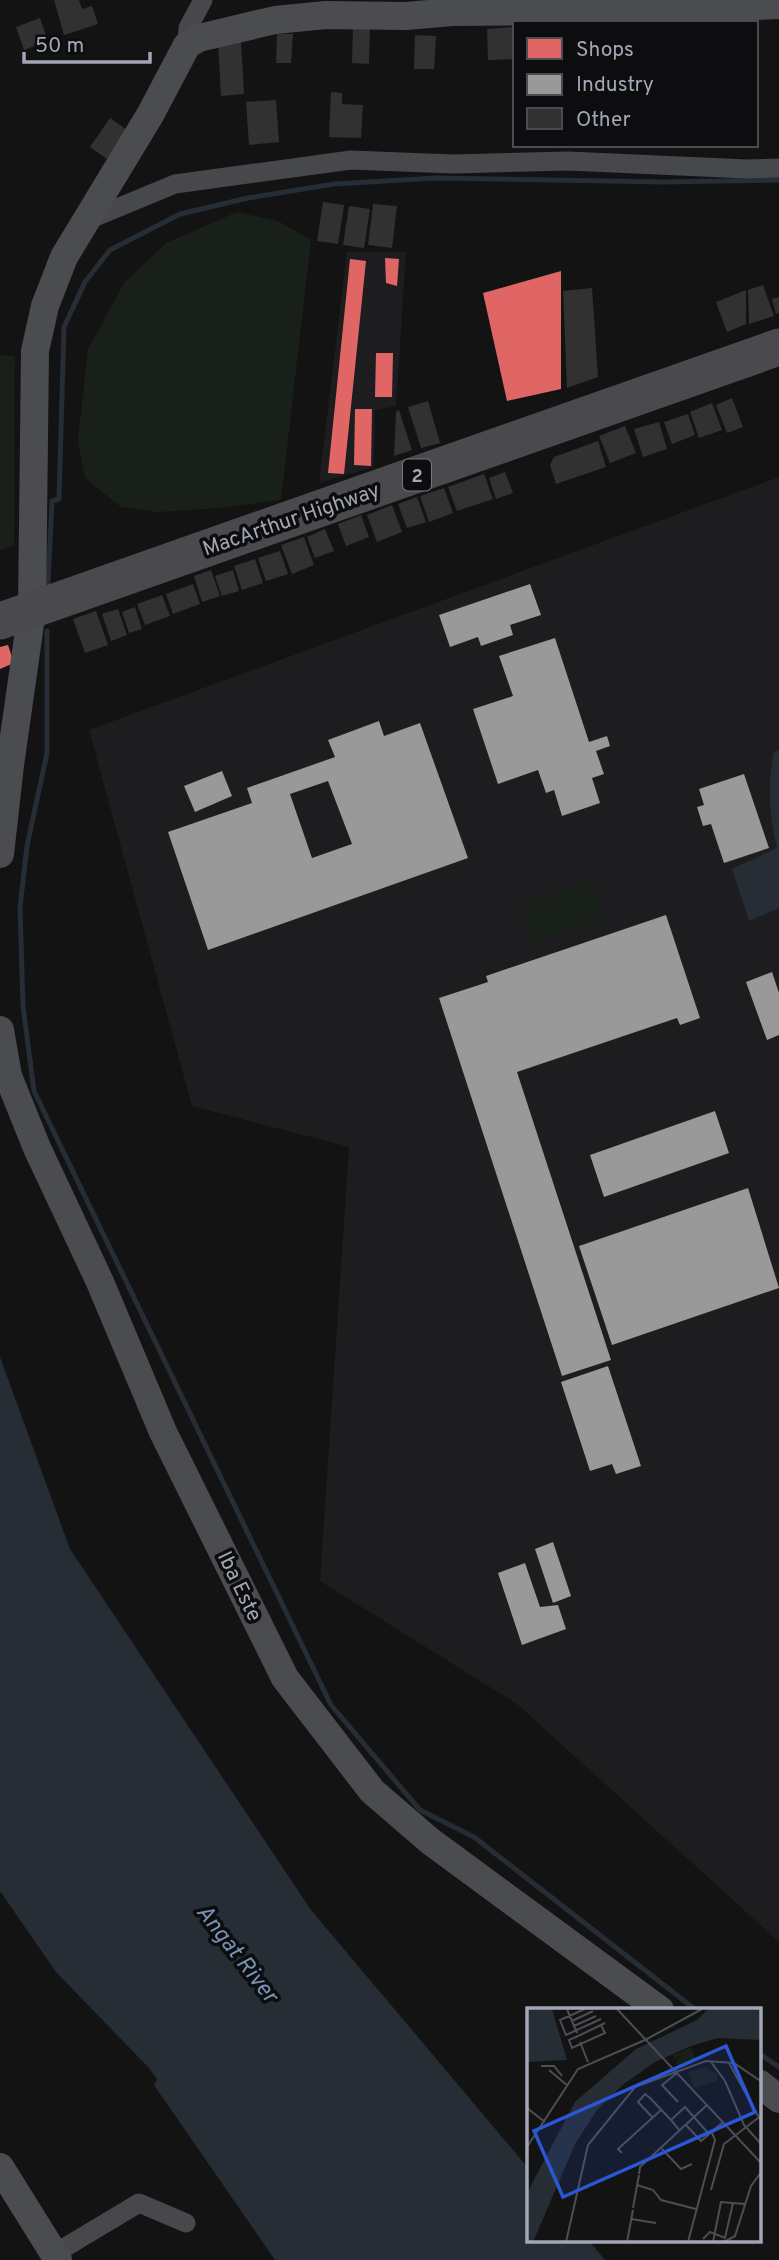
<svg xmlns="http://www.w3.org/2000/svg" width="779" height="2260" viewBox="0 0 779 2260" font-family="Overpass,sans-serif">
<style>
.built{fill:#1d1d1f}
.green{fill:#19201a}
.water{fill:#262d35}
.shops{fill:#e06666}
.industry{fill:#999;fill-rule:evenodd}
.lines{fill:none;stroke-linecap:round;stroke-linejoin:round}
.stream{stroke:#262d35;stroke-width:5}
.building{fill:#313132}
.street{stroke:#47484c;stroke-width:19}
.secondary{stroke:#4b4c50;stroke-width:28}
.highway{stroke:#49494e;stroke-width:37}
.labels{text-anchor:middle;stroke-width:7;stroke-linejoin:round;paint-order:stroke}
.shield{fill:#0d0d0f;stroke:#757983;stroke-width:2}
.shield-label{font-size:19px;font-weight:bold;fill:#a2a7b5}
.street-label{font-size:21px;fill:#a2a7b5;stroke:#0d0d0f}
.water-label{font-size:23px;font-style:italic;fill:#7693b3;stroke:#0d0d0f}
.inset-road{fill:none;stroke:#4c4e54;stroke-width:2}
.view{fill:#2a57d4;fill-opacity:0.15;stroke:#2a57d4;stroke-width:3.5}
.inset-edge{fill:none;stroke:#a2a7b5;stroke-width:3.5}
</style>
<rect width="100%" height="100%" fill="#131313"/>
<!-- built -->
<g class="built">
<path d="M347 252H406L396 406 375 410 374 467 319 483Z"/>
<path d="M779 477V1942L517 1704 320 1581 349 1147 192 1106 89 730Z"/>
</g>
<!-- green -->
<g class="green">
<path d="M237 212 278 221 311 240 281 500 218 508 157 512 121 507 85 478 78 440 88 349 124 283 166 243Z"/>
<path d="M0 355 15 356 14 546 0 550Z"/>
<path d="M592 881 605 919 533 943 520 905Z"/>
</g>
<!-- water -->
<g class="water">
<path d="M779 750V908L749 921 732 869 777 848C769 815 767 785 774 752Z"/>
<path d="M0 1357 70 1549 311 1910 529 2169V2241H589L605 2260H275L154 2085 157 2079 149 2068 56 1972 0 1891Z"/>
</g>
<!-- shops -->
<g class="shops">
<path d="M385 258 399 259 397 286 386 283Z"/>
<path d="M350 259 366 261 344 474 328 473Z"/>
<path d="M561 271V389L507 401 483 293Z"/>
<path d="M376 353H393L392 397H375Z"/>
<path d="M355 409H372L371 466 354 465Z"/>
<path d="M8 645 14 663 0 669V647Z"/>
</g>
<!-- industry -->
<g class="industry">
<path d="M530 584 541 615 510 625 513 635 481 646 478 637 450 647 439 615Z"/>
<path d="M555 638 589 742 607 736 610 746 596 751 604 774 592 778 600 803 562 816 554 790 546 793 538 770 498 784 473 709 513 696 499 656Z"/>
<path d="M379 721 384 736 420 723 468 858 208 950 168 832 252 803 247 788 335 757 328 740ZM328 781 352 844 312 858 290 794Z"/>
<path d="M222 771 232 796 195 812 184 786Z"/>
<path d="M744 774 769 848 724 863 711 824 703 826 697 807 704 805 699 789Z"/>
<path d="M666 915 700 1018 680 1025 677 1018 517 1072 611 1360 562 1376 439 998 488 982 486 976Z"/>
<path d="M772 972 779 993V1035L767 1040 746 982Z"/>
<path d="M715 1111 729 1153 604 1197 590 1155Z"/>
<path d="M748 1188 779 1288 612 1345 579 1246Z"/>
<path d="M608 1366 641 1466 616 1474 612 1464 590 1471 561 1382Z"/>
<path d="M553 1542 571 1596 553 1603 535 1549Z"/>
<path d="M525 1563 540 1607 558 1605 566 1629 522 1645 498 1573Z"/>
</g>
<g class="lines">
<!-- stream -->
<g class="stream">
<path d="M48 583 52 501 59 499 64 327 85 282 110 250 180 214 248 198 334 184 436 178 663 182 779 180"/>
<path d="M47 631V753L27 846 20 907 23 1006 34 1091 331 1705 420 1810 474 1837 696 2010"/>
<path d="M760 2054 779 2067"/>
</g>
</g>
<!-- building -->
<g class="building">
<path d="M54 0H79L82 9 92 6 98 24 64 35Z"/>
<path d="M40 18 48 41 24 50 16 27Z"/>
<path d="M515 27V59L488 60 487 29Z"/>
<path d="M353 28H370L369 64 352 63Z"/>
<path d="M277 34H293L291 63H276Z"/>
<path d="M415 35 436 36 434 69H414Z"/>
<path d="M241 41 244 94 221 96 218 43Z"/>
<path d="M331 92 342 93V104L363 105 361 138 329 137Z"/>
<path d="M276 100 279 142 249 145 246 102Z"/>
<path d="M110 118 127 130 107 159 90 147Z"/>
<path d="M323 202 344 205 338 244 317 241Z"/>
<path d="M373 204 397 206 392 248 368 245Z"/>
<path d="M349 206 370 209 364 248 343 245Z"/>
<path d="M763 285 774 316 749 324 748 290Z"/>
<path d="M592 288 598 377 567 388 563 291Z"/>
<path d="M746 290V324L727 332 716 302Z"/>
<path d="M779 297V313L776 314 772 299Z"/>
<path d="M732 398 743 427 727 433 716 405Z"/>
<path d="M428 401 440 443 421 448 408 407Z"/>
<path d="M712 403 722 430 699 438 690 412Z"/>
<path d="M399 410 412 450 394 456 396 412Z"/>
<path d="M688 414 695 435 672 444 664 422Z"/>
<path d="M659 422 667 449 643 457 634 429Z"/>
<path d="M625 426 636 453 610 463 599 436Z"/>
<path d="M598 441 606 467 556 484 550 465 554 457Z"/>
<path d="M505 472 513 493 496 499 489 478Z"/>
<path d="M484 474 493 499 457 511 448 487Z"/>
<path d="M444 488 453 513 429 522 420 496Z"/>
<path d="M417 497 426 522 407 528 398 504Z"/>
<path d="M392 505 402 532 377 542 367 515Z"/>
<path d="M361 515 369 537 346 546 338 524Z"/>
<path d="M325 529 334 551 315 558 307 537Z"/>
<path d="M304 537 314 565 292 574 281 545Z"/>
<path d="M280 551 288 574 266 581 258 558Z"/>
<path d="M255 559 263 583 242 590 234 566Z"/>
<path d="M211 570 220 596 202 602 194 576Z"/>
<path d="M233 570 239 591 222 596 215 576Z"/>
<path d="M193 584 200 604 173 614 166 594Z"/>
<path d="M162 595 170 616 145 625 137 604Z"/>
<path d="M135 607 142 629 129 633 122 612Z"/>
<path d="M118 609 127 635 111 641 102 614Z"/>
<path d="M96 611 108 645 85 653 73 619Z"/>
</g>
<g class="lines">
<!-- street -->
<g class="street">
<path d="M187 45 188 28 203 0"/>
<path d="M88 220 175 184 351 160 453 164 568 161 747 169 779 168"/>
<path d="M54 2254 139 2203 186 2223"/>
</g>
<!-- secondary -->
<g class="secondary">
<path d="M0 854 10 765 32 610 35 351 45 306 64 257 150 115 187 45 199 38 275 20 326 15 406 16 452 12 674 10 779 5"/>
<path d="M0 1030 8 1076 37 1148 100 1282 163 1432 285 1678 372 1791 430 1841 660 2010"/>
<path d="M760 2084 779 2099"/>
<path d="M0 2167 58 2260"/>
</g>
<!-- highway -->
<path class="highway" d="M0 621 779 347"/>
</g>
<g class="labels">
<!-- shield labels -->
<rect class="shield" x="403" y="459.5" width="28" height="31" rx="5"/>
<g class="shield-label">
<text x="417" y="482">2</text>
</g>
<!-- street labels -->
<g class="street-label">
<text transform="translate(291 519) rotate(-19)" y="7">MacArthur Highway</text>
<text transform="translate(240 1586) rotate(64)" y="7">Iba Este</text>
</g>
<!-- water labels -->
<g class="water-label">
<text transform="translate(238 1953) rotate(52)" y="8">Angat River</text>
</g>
</g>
<!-- overview -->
<g transform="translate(527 2008)">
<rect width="234" height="234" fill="#131313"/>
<path d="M164 40 169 52 153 59 149 55 153 47 147 52 146 47ZM179 59 190 66V73L167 80 161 63Z" fill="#19201a"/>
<path d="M0 1H25L40 52 0 54ZM181 1H234V32L191 30 164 38 128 54 97 76 70 102 48 136 6 234H0V185L48 94 109 41 170 12Z" fill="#262d35"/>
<path class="inset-road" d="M40 1 50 25M58 1 33 12 39 27 74 11M90 1 235 156M45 13 66 3M74 17 78 25 45 40 42 32 51 28 74 17 78 15M47 18 69 8M118 32 175 1M53 34 61 54M184 54 198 73 217 117 235 137M202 55 235 115M14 58H27L35 68M22 62 41 78M150 65 135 77 151 94M122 89 118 86 111 94 126 110M122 89 144 112M0 100 18 114M159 117 174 133 195 115M153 123 144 112 158 99 182 126M0 139 51 61 118 32M135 141 154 161 165 156M95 145 91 141 134 102M112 166 113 159 180 97M110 177 126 182 134 192 169 201M184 182 197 136 231 110M106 200 112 167M104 211 129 215M176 231 183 224 198 230 206 195M39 234 61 137 108 79 179 53 207 55 235 74M100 234 106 202M161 234 188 132 185 125M186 234 194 194 218 196M197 234 208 228 224 178 235 163"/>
<path class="view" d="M199 38 228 104 36 189 7 123Z"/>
<rect width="234" height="234" class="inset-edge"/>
</g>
<!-- legend -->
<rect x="513" y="21" width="245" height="126" fill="#0d0d0f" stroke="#494b51" stroke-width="2"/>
<rect x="527" y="38" width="35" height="21" fill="#e06666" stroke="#494b51" stroke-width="2"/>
<text x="576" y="56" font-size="21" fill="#a2a7b5">Shops</text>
<rect x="527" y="74" width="35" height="21" fill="#999999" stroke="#494b51" stroke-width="2"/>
<text x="576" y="91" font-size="21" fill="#a2a7b5">Industry</text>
<rect x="527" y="108" width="35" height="21" fill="#313132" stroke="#494b51" stroke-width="2"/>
<text x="576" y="126" font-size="21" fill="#a2a7b5">Other</text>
<!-- scale -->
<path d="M24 52v10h126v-10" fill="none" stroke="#a2a7b5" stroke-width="3.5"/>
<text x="35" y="52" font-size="21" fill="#a2a7b5" stroke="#0d0d0f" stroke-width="5" paint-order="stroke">50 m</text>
</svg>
